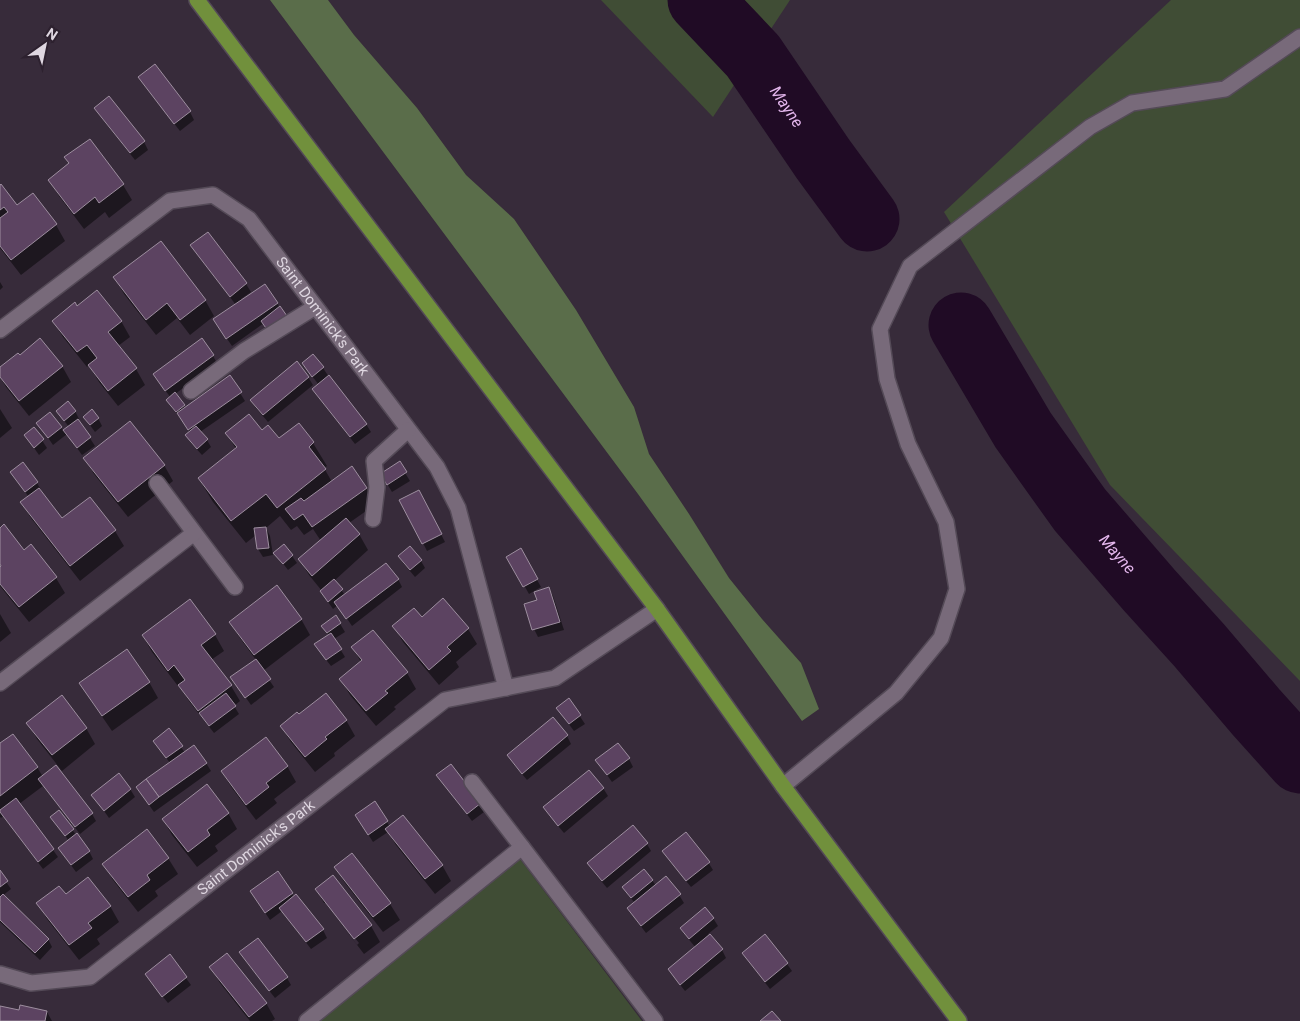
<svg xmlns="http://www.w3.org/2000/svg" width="1300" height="1021" viewBox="0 0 1300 1021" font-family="Roboto,sans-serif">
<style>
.green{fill:#404d35}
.forest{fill:#5a6d4a}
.shadow{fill:#0007}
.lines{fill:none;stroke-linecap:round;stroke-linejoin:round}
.river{stroke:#200b25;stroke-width:65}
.building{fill:#5c4361;stroke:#9d8e9f}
.minor-casing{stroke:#544a57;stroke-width:18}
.major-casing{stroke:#544a57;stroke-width:18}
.minor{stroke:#786a7a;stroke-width:15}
.major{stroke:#71903c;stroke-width:15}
.labels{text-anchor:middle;stroke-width:4;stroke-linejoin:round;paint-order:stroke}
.street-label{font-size:15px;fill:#dfd7e1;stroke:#2d212f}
.water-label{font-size:16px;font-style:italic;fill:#e3b6ec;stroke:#2d212f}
</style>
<rect width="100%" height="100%" fill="#372b3a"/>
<!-- green -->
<g class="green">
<path d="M601 0H790L713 117Z"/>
<path d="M1171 0H1300V681L1110 485 944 212Z"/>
<path d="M517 855 642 1021H308Z"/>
</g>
<!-- forest -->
<path class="forest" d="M270 0H328L354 35 417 108 466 175 514 219 576 310 634 407 649 454 689 514 729 578 762 619 801 663 819 709 802 721 638 494Z"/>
<!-- shadow -->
<g class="shadow">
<path d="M155 66 190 112 194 120 180 131 144 85Z"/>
<path d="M109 98 144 142 148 150 135 160 100 116 96 108Z"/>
<path d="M50 180 123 185 132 200 109 218 105 212 84 229 59 196Z"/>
<path d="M0 187 17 207 56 225 65 241 21 275 0 248Z"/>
<path d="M207 234 246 284 251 292 241 299 243 301 265 285 280 308 264 323 232 346 219 327 236 305 196 253 191 246Z"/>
<path d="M115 278 205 300 214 316 190 335 177 318 156 335 124 294Z"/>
<path d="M0 282 3 287 0 290Z"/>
<path d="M77 307 121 321 130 337 118 346 136 369 145 385 118 406 99 382 89 365 87 367 63 337 53 321Z"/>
<path d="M213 356 217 363 175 394 185 408 230 377 245 401 200 432 207 440 211 447 202 455 191 443 187 435 190 432 181 418 172 408 167 400 171 398 159 382Z"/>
<path d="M19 357 62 366 71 382 29 416 6 387 0 377V369Z"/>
<path d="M323 368 329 377 366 424 371 432 355 444 318 397 314 389 319 385 308 371Z"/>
<path d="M308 377 313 385 268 422 256 408 251 400Z"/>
<path d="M0 409 12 428 0 438Z"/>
<path d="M57 411H75L79 419 78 420 95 446 82 455 67 434 53 445 38 423 61 428 63 431 69 427Z"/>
<path d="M84 417 98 418 102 426 95 432Z"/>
<path d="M299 425 313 443 327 466 324 468 332 482 366 488 376 504 349 523 359 534 368 550 334 581 345 595 398 579 402 587 352 626 338 605 333 609 326 599 322 592V591L309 575 300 560 321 541 313 529 304 535 297 526 291 530 280 516 266 528 270 536 273 555 263 557 258 549 256 535 246 543 213 502 199 479 236 449 227 434 261 431 279 440Z"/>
<path d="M34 428 47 448 39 455 25 435Z"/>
<path d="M85 458 164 465 173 481 128 517 94 474Z"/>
<path d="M399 463 410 481 392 492 386 482Z"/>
<path d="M16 480 37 483 41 490 40 491 62 520 115 531 124 546 80 581 31 518 22 503 29 497Z"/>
<path d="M423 499 445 542 427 551 423 543Z"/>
<path d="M0 529 24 551 56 578 65 593 29 622 0 586Z"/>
<path d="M520 550 541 587 529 594 508 557Z"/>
<path d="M275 553 292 556 297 563 288 570Z"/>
<path d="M400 557 421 561 425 568 415 577 404 564Z"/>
<path d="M549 589 553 596 564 630 538 637 534 629 539 601Z"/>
<path d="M0 614 11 633 0 642Z"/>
<path d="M336 617 345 632 334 639 345 657 331 666 320 652 329 636 323 626Z"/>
<path d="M421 618 468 629 477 644 456 662 459 667 439 685 403 642 394 626Z"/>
<path d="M301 619 310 635 263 671 274 687 251 705 237 685 256 660 240 638 230 622Z"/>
<path d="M215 635 224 651 211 660 231 686 240 701 234 706 239 714 214 733 189 701 179 685 178 686 152 652 143 636Z"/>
<path d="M353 648 407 673 416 689 394 707 396 709 376 726 350 695 341 679 361 662Z"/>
<path d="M149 682 158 698 112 731 90 699 80 683Z"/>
<path d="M569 700 585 724 574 731 562 715Z"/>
<path d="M298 715 346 720 355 736 334 753 335 756 315 772 291 742 281 726Z"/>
<path d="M552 719 567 736 571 744 527 780 513 763 509 756Z"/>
<path d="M28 723 86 728 95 744 62 771 37 739Z"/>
<path d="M154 741 181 747 185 753 206 763 211 771 154 812 142 795 170 763Z"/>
<path d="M0 745 37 767 43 777 55 767 92 814 96 821 80 834 43 786 19 804 53 850 58 857 43 869 3 816 1 818 0 817Z"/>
<path d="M629 759 633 767 612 782 597 761Z"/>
<path d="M287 766 296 782 274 799 277 803 256 820 232 788 222 772Z"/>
<path d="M442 782 480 804 484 812 472 821Z"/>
<path d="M603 788 608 796 564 833 549 815 545 808Z"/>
<path d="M130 789 135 797 109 818 93 795Z"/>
<path d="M375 802 390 827 442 865 451 881 435 894 396 845 388 832 373 842 361 823Z"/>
<path d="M58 812 89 851 93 859 76 872 59 849 69 841 52 817Z"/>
<path d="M228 813 237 829 215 846 218 851 197 867 172 835 163 819Z"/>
<path d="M647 844 651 851 607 888 593 871 588 863Z"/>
<path d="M664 851 708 862 713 870 691 887 668 859Z"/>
<path d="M351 855 390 904 400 920 383 932 345 883 335 867Z"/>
<path d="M168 858 178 874 155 891 158 896 138 912 113 880 104 864Z"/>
<path d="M0 873 11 889 2 896 48 939 52 947 40 960 0 922Z"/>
<path d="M278 873 294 897 296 895 323 930 327 938 311 949 282 911 270 920 256 899Z"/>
<path d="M333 877 371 926 380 942 364 954 325 903 357 945 359 943 327 903H324L316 889Z"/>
<path d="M652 880 656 886 679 895 684 903 646 933 633 916 629 909 635 903 628 895Z"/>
<path d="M65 896 110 906 119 922 97 939 100 944 79 960 47 919 38 903Z"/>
<path d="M713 918 718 926 708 934 722 950 726 958 685 991 674 977 669 970 696 948 686 936 681 929Z"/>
<path d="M258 940 287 978 291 985 275 998 245 960 241 953Z"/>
<path d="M744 953 787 964 792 971 770 989 748 961Z"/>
<path d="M170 956 191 985 168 1003 151 982Z"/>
<path d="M211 967 266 1003 275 1019 272 1021H250L220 983Z"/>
<path d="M0 1008 20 1012H47L52 1021H0Z"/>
</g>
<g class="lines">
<!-- river -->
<g class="river">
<path id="s1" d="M700 0 753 56 823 159 867 219"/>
<path id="s2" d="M961 325 1023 430 1080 510 1150 591 1199 645 1256 712 1300 761"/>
</g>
</g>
<!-- building -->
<g class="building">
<path d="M155 64 191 111 174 124 138 77Z"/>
<path d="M109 96 145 141 130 153 94 108Z"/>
<path d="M90 139 124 184 99 203 95 197 74 214 48 180 69 163 64 157Z"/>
<path d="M1 184 17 205 33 193 57 224 11 260 0 246V218L8 212 4 207 0 210V185Z"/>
<path d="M208 232 247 283 230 297 190 245Z"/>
<path d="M161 241 206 300 180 320 167 303 146 320 113 277Z"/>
<path d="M265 284 278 303 226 339 213 319Z"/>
<path d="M97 290 122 321 108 332 137 368 108 391 88 365 97 358 87 345 77 352 52 321 75 302 77 306Z"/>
<path d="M280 306 287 316 268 331 261 321Z"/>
<path d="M40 338 63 366 19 401 0 377V367L18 353 20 355Z"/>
<path d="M202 338 214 355 165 391 153 374Z"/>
<path d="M313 354 324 367 312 377 302 363Z"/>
<path d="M297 361 309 377 263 415 250 400Z"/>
<path d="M230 375 242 392 188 430 177 413Z"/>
<path d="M329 375 367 424 350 437 312 389Z"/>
<path d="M175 392 185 405 176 412 166 400Z"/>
<path d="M68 401 76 411 64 421 56 411Z"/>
<path d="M92 409 99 418 90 425 83 417Z"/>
<path d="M50 412 62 427 48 438 36 423Z"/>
<path d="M249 414 262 430 268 425 279 438 299 423 314 442 309 447 326 469 277 508 266 494 231 521 198 478 237 447 225 433Z"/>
<path d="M78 419 91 437 77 448 63 430Z"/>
<path d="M130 421 165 465 118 502 83 458Z"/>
<path d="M196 426 208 439 197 449 185 435Z"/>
<path d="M34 427 44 439 34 448 24 435Z"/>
<path d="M400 461 407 472 387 485 380 474Z"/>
<path d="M23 462 38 482 25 492 10 472Z"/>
<path d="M352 466 367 488 312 527 303 514 294 520 285 509 301 498 304 501Z"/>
<path d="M39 488 62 518 90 497 116 530 70 566 20 502Z"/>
<path d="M419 490 442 534 422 544 399 500Z"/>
<path d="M346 518 360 534 312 576 298 559Z"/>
<path d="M4 524 24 550 31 544 57 577 19 607 0 584V567L1 566 0 564V528Z"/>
<path d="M266 527 269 548 257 549 254 528Z"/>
<path d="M284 544 293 555 283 564 273 553Z"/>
<path d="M410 546 422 560 410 570 398 556Z"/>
<path d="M521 548 538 579 523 587 506 557Z"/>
<path d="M386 563 399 579 346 619 334 602Z"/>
<path d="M334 579 343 589 328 602 320 591Z"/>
<path d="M277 585 302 619 254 655 229 622Z"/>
<path d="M549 587 560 622 532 630 524 604 537 600 534 592Z"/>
<path d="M443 598 469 628 447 647 451 651 429 670 392 626 414 608 422 617Z"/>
<path d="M190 599 216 634 201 645 232 685 198 711 178 685 185 680 174 665 168 671 142 635Z"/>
<path d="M336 615 341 623 327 633 321 626Z"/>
<path d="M373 630 408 672 385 691 388 693 366 711 339 679 362 660 351 647Z"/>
<path d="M331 633 342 649 326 660 314 644Z"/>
<path d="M127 649 150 682 102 716 79 683Z"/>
<path d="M256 659 271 679 245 698 230 677Z"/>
<path d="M226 693 236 706 209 726 199 713Z"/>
<path d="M326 693 347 720 325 737 327 739 305 757 280 726 297 712 299 714Z"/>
<path d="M62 695 87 728 52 755 26 723Z"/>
<path d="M569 698 581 715 569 724 556 708Z"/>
<path d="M553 717 568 735 522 774 507 755Z"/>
<path d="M169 728 183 746 166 758 153 741Z"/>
<path d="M13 734 38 767 0 796V743Z"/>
<path d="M266 737 288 766 266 783 269 787 246 805 221 771Z"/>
<path d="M618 743 630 758 607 775 595 760Z"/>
<path d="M194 745 207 763 159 797 146 779Z"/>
<path d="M451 764 481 803 467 814 436 775Z"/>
<path d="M56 765 93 813 75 827 38 779Z"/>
<path d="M589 770 604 788 558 826 543 807Z"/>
<path d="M119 773 131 789 104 811 91 795Z"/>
<path d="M146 779 159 797 149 805 136 787Z"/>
<path d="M207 784 229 813 207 830 210 835 188 852 162 819Z"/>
<path d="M16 798 54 849 38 862 0 812V810Z"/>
<path d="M375 801 388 821 368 835 355 815Z"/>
<path d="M59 810 74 829 65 836 50 817Z"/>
<path d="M403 815 443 865 425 879 385 829Z"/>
<path d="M633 825 648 843 602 881 587 863Z"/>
<path d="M147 829 169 858 147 875 150 880 128 897 102 864Z"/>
<path d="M686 832 710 862 686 881 662 851Z"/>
<path d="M77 833 90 851 71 865 58 848Z"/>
<path d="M352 853 391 903 373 917 334 867Z"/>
<path d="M644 869 653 880 631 898 622 887Z"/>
<path d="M0 870 8 881 0 887Z"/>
<path d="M278 871 293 893 265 913 250 891Z"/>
<path d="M333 875 372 925 354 939 315 889Z"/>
<path d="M666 876 681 894 641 926 627 908Z"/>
<path d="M88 877 111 906 88 923 92 928 69 945 36 903 59 886 66 894Z"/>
<path d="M3 894 49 939 35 953 0 920V897Z"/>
<path d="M296 894 324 929 306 942 279 908Z"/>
<path d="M705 907 714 918 689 939 680 928Z"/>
<path d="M710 934 723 949 680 985 668 969Z"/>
<path d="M765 934 788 963 765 982 742 953Z"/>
<path d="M258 938 288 977 269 991 239 952Z"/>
<path d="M227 953 267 1003 249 1017 209 967Z"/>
<path d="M170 954 187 977 162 997 145 974Z"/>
<path d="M20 1005 47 1011 45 1021H0V1006L19 1010Z"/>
<path d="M772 1011 781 1021H760Z"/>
</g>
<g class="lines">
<defs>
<g id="minor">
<path id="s3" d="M0 330 170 201 213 195 249 219 437 467 458 508 506 688"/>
<path d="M191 391 244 351 315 307"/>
<path d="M157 483 235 587"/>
<path d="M373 519 377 487 374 461 408 430"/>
<path d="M0 683 194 533"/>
<path d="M472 782 522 847"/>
<path d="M783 786 896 693 941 638 957 589 946 522 908 444 887 379 880 329 910 266 1090 127 1132 103 1225 89 1300 37"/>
<path id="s4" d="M0 974 31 983 90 977 445 700 555 678 657 609"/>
<path d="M307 1021 522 847 655 1021"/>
</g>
<path id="major" d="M197 0 657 609 783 786 959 1021"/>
</defs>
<!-- minor casing -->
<use href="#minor" class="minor-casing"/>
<!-- major casing -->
<use href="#major" class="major-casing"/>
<!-- minor -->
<use href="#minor" class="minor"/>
<!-- major -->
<use href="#major" class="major"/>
</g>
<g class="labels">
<!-- street labels -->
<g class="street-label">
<text dy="5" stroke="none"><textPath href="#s3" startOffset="422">Saint Dominick's Park</textPath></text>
<text dy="5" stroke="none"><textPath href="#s4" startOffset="302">Saint Dominick's Park</textPath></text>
</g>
<!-- water labels -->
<g class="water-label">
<text dy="6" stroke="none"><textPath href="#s1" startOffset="138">Mayne</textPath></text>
<text dy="6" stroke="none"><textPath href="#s2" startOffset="278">Mayne</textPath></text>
</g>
</g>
<!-- north arrow -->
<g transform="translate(45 45) rotate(33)" stroke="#2d212f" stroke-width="4" paint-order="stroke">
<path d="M0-4L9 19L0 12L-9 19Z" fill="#dfd7e1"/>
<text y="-8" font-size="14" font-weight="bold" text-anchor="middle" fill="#dfd7e1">N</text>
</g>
</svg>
